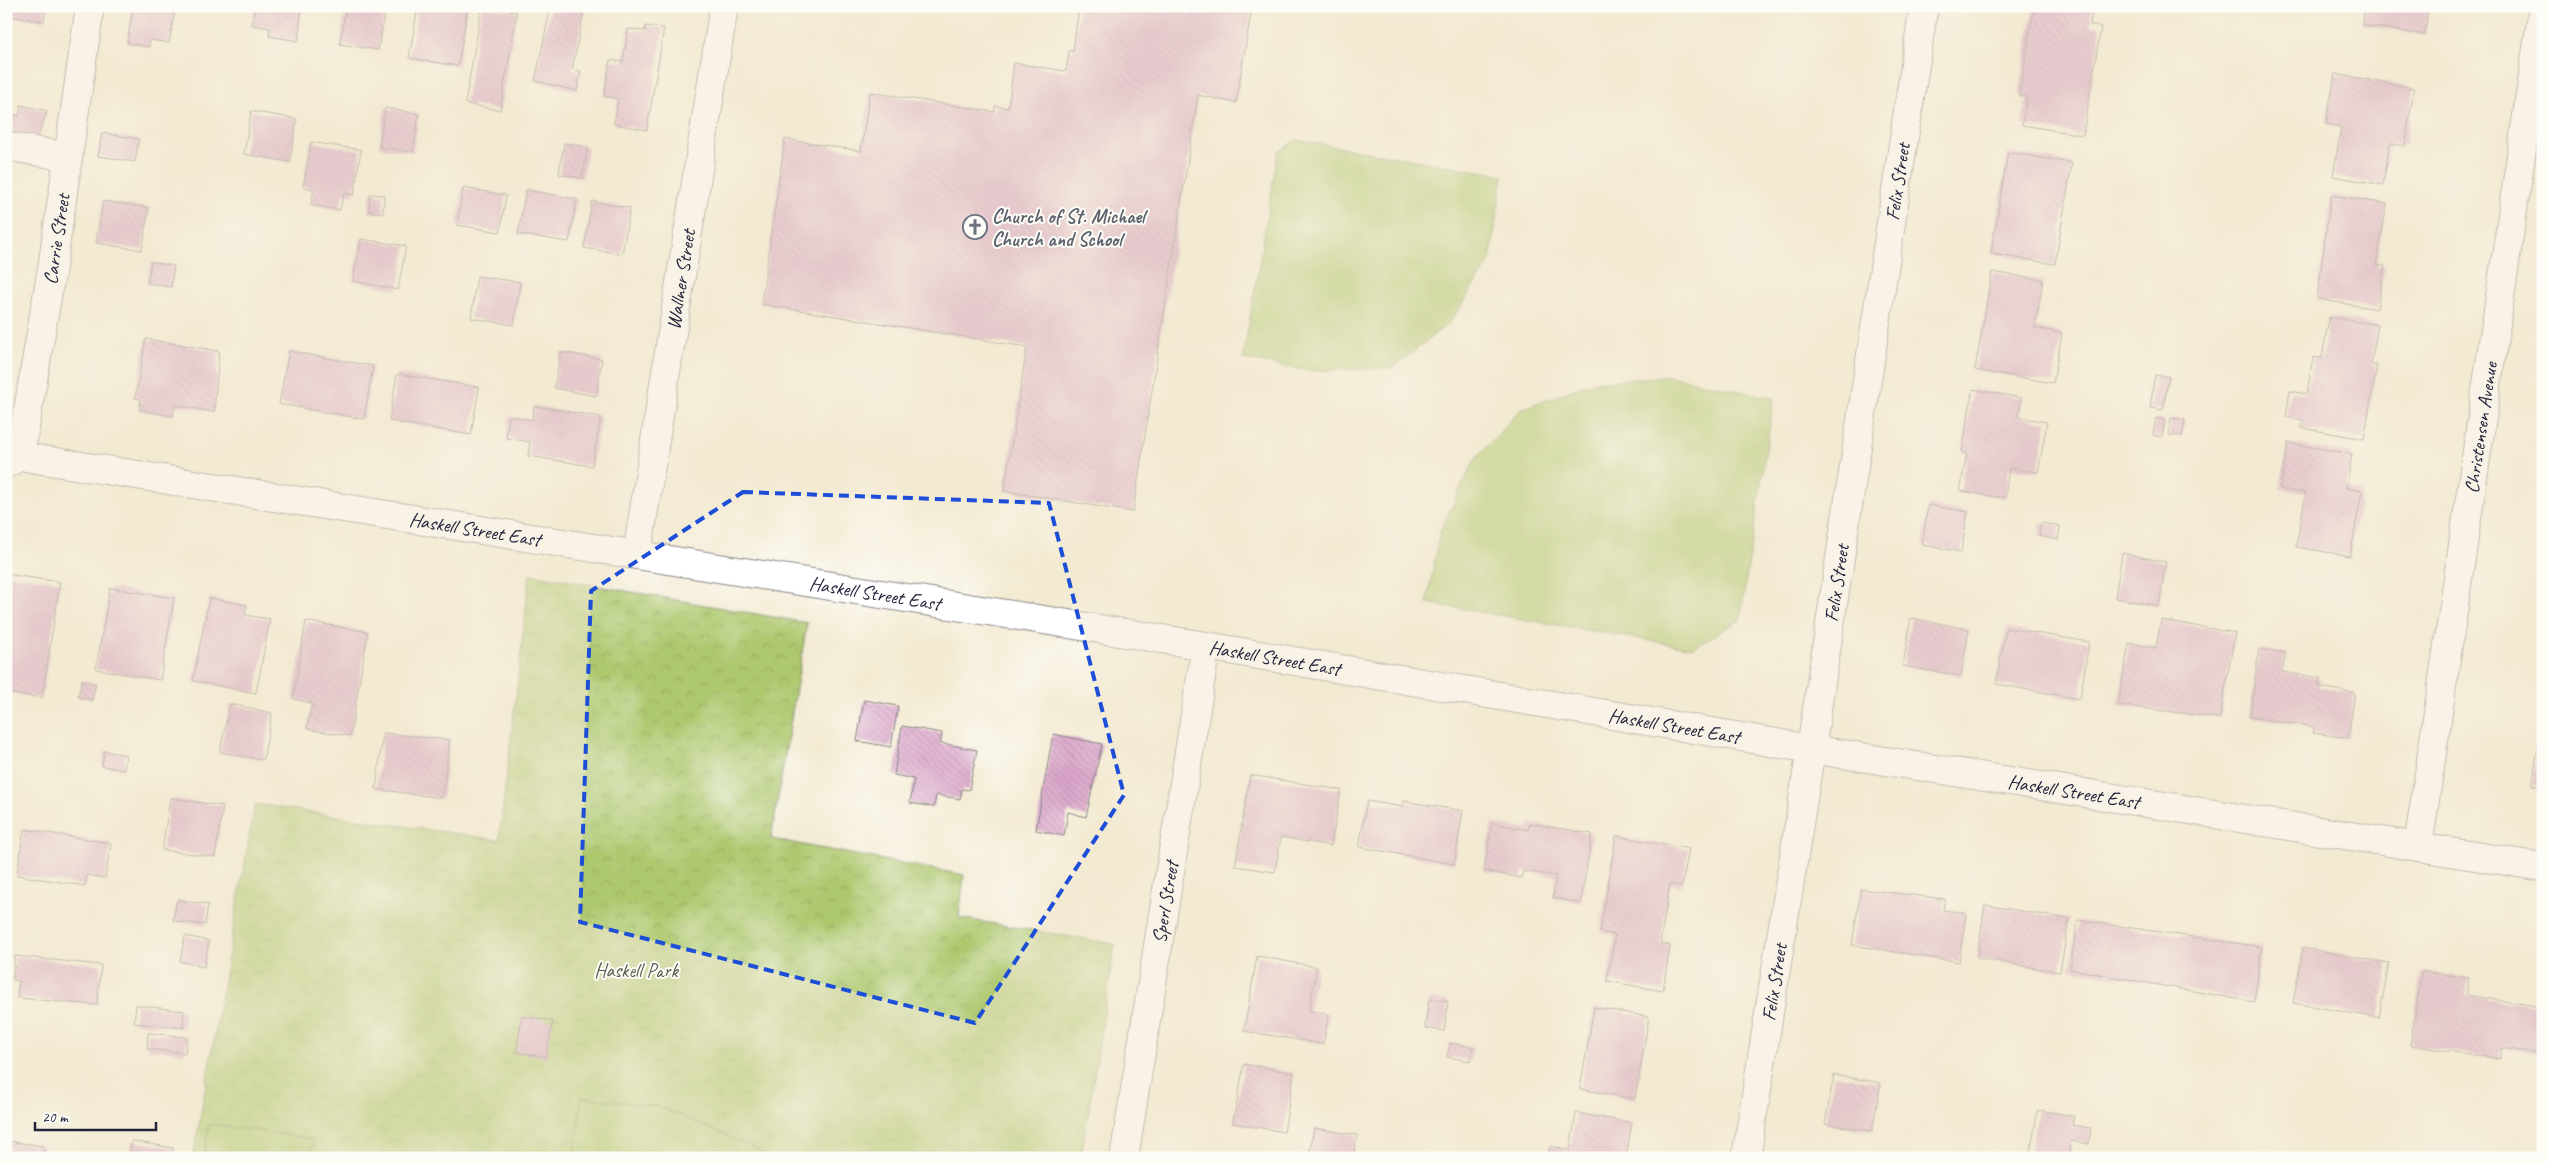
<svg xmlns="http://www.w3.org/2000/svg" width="2549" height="1164" viewBox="0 0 2549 1164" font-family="Caveat,sans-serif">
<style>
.park{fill:url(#park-crowns);stroke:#687554}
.pitch{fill:#aec86e;stroke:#687554}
.building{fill:url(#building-back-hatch)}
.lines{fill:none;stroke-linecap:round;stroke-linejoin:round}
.minor-casing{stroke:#8a8686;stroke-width:30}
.minor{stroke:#fff;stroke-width:28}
.marked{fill:none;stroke:#1d4ed8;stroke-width:4;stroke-dasharray:10 6;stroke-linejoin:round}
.labels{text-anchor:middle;stroke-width:4;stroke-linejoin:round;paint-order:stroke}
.street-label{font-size:20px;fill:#22223b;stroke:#fdfcf7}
.worship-label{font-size:20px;font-weight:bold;fill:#5b616d;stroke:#fdfcf7;text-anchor:start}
.park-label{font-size:20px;fill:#535c4d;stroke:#fdfcf7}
</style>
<defs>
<pattern id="park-crowns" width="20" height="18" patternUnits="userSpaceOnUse" patternTransform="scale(1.25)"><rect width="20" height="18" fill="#aec86e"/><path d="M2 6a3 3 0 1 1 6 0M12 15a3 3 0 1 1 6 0" fill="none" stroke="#95ac60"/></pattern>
<pattern id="building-back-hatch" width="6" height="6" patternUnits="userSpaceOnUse" patternTransform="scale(1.25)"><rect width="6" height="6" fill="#dca7cb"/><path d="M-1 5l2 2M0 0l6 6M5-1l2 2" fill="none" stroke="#bc8faf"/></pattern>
</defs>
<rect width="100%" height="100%" fill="#fdfcf7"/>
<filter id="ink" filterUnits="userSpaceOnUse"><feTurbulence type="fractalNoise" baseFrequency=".02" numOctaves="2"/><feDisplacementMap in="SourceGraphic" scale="10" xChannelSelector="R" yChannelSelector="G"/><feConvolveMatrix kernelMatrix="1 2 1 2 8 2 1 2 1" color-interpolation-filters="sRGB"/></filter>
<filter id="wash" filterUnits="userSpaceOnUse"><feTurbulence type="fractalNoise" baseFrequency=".0096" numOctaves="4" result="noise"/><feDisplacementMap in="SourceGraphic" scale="20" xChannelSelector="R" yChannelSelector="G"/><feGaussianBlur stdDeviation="1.12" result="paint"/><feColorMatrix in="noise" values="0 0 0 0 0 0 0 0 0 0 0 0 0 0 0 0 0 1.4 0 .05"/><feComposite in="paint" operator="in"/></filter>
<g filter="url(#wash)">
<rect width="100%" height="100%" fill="#f3ead2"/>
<!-- park -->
<path class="park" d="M530 574 807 623 771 839 964 875 959 918 1115 944 1081 1158H193L255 804 499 840Z"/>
<!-- pitch -->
<g class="pitch">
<path d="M1297 140 1503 175 1490 261 1450 322 1393 368 1308 371 1243 359 1278 152Z"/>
<path d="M1669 376 1774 398 1740 620 1693 648 1427 603 1440 531 1475 459 1521 409 1594 382Z"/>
<path d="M582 1097 660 1107 755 1148 768 1158H574Z"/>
<path d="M209 1124 313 1139 310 1158H204Z"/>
</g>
<g id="blocks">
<!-- building -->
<g class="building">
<path d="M6 6H46L44 21 6 16Z"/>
<path d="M133 6H176L169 43 150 40 149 47 127 43Z"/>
<path d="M255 6H302L298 41 269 36 270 28 252 25Z"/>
<path d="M346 6H386L378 50 340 44Z"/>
<path d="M418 6H468L458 66 409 58Z"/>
<path d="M482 6 517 12 500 110 465 104Z"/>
<path d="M551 6 585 7 572 69 581 71 577 91 535 81Z"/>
<path d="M1079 6H1209L1251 13 1236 103 1198 95 1133 512 1004 491 1027 347 761 304 785 139 861 151 870 92 995 112V106L1008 108 1014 63 1066 71 1069 51H1073Z"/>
<path d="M2034 6H2093L2090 25 2101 27 2083 135 2022 125 2027 97 2019 96Z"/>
<path d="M2365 6H2428L2425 35 2362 25Z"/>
<path d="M646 26 664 28 647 130 614 124 618 99 604 96 610 60 623 62 628 29 645 31Z"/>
<path d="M2335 74 2414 88 2405 146 2390 143 2383 185 2333 176 2341 127 2326 124Z"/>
<path d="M21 105 47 111 34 148 6 142V113L19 116Z"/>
<path d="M385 108 419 114 413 152 379 147Z"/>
<path d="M251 111 297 119 290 162 244 154Z"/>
<path d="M102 133 139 139 135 162 98 156Z"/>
<path d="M311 142 361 150 354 195 344 193 340 210 311 205 314 189 303 187Z"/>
<path d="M564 143 588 147 582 178 559 174Z"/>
<path d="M2008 152 2072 163 2055 264 1991 254Z"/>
<path d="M463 188 506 195 500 232 457 225Z"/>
<path d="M526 190 577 199 569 242 518 234Z"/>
<path d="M370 194 384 195 383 213 369 212Z"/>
<path d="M2331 195 2387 204 2376 265 2385 266 2377 309 2317 299Z"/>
<path d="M103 201 149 208 142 250 96 243Z"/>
<path d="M592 201 630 208 622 254 584 248Z"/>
<path d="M361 239 406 246 398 290 353 281Z"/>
<path d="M151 262 174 266 171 287 147 283Z"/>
<path d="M1992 272 2043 280 2035 328 2062 333 2053 383 1975 370Z"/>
<path d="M477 276 520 282 514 325 471 318Z"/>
<path d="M2329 317 2378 325 2371 365H2377L2364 439 2302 428 2303 420 2286 417 2290 391 2307 394 2313 357 2322 358Z"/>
<path d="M146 339 219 351 214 412 175 405 173 416 139 410 141 399 135 398Z"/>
<path d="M289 351 373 366 364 419 279 404Z"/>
<path d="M561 352 602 359 596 396 554 388Z"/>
<path d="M397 374 479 387 471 435 389 421Z"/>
<path d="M2155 375 2169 377 2163 410 2150 408Z"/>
<path d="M1973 389 2022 398 2018 417 2047 422 2038 472 2009 468 2005 498 1960 491 1967 453 1962 452Z"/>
<path d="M534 406 601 417 592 466 528 456 530 442 506 438 509 416 532 420Z"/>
<path d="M2156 418 2165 420 2162 437 2153 435Z"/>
<path d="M2171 418 2185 420 2182 436 2169 435Z"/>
<path d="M2288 443 2352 454 2346 488 2362 491 2350 556 2296 547 2306 493 2280 489Z"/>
<path d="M1928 505 1968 512 1961 552 1922 545Z"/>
<path d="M2041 523 2060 526 2058 540 2039 536Z"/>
<path d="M2122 553 2166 562 2159 606 2115 598Z"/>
<path d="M6 574 60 582 42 698 6 693Z"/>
<path d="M110 588 174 598 160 680 96 669Z"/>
<path d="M209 598 247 605 245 615 270 619 256 693 193 681Z"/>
<path d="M1911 618 1969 629 1961 676 1903 666Z"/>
<path d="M2161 620 2235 633 2220 718 2118 705 2129 643 2156 648Z"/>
<path d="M306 621 368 632 350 736 307 729 312 703 293 699Z"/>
<path d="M2006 628 2089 642 2080 699 1996 684Z"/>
<path d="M2259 649 2286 653 2282 672 2320 678 2319 687 2355 693 2348 738 2313 733 2314 727 2250 717Z"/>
<path d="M82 680 96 684 92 700 78 697Z"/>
<path d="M864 700 898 706 891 747 857 741Z"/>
<path d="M230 704 272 713 263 760 220 752Z"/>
<path d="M2542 723H2543V787L2532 785Z"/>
<path d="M902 726 942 733 940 743 977 750 969 790 962 789 960 799 936 795 934 807 910 803 914 779 894 775Z"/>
<path d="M383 733 450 740 442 798 376 789Z"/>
<path d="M1053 734 1102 744 1086 817 1068 812 1064 836 1036 830Z"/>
<path d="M104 751 126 755 124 770 102 766Z"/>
<path d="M1250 775 1341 790 1331 846 1281 837 1275 872 1235 866Z"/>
<path d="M170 798 223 806 215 857 162 850Z"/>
<path d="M1367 801 1403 807 1404 801 1463 811 1454 864 1359 847Z"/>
<path d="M1492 823 1528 830 1529 823 1592 834 1581 903 1553 898 1556 876 1523 871 1521 878 1484 871Z"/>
<path d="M24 829 111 843 105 878 87 875 85 886 17 875Z"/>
<path d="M1616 836 1689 849 1682 886 1670 884 1660 943 1670 945 1663 991 1607 981 1615 935 1600 932Z"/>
<path d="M1861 889 1945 899 1943 910 1966 913 1959 962 1852 945Z"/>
<path d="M177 900 208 904 205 925 173 921Z"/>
<path d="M1985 905 2069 919 2060 972 1977 958Z"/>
<path d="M2078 920 2262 947 2254 1002 2070 969Z"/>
<path d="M185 936 209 941 204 967 180 961Z"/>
<path d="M2303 948 2389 963 2379 1018 2293 1003Z"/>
<path d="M15 956 101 965 97 1005 17 998 19 981 13 980Z"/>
<path d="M1257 956 1317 967 1309 1011 1329 1014 1323 1044 1244 1031Z"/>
<path d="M2422 971 2469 978 2466 995 2543 1007V1054L2501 1048 2500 1059 2410 1045Z"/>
<path d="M1429 999 1448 1001 1444 1031 1425 1028Z"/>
<path d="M136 1005 184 1011 183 1028 134 1023Z"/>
<path d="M1594 1007 1649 1017 1635 1099 1580 1089Z"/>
<path d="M522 1016 553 1021 546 1057 516 1052Z"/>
<path d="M148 1033 187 1037 185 1053 147 1049Z"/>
<path d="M1450 1043 1473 1047 1470 1061 1447 1057Z"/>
<path d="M1244 1064 1294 1073 1284 1132 1233 1123Z"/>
<path d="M1834 1075 1881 1083 1872 1131 1825 1124Z"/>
<path d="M2038 1110 2074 1116 2072 1125 2091 1128 2089 1144 2071 1141 2068 1158H2029Z"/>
<path d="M1576 1113 1632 1123 1626 1158H1548L1550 1146 1570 1150Z"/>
<path d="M1314 1128 1357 1135 1353 1158H1309Z"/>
<path d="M6 1141 44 1146 43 1158H6Z"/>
<path d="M132 1141 173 1148 171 1158H129Z"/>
</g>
</g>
</g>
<g filter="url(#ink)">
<use href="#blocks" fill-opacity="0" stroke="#8a8686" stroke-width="1"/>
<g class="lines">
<defs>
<g id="minor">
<path d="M6 146 68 157"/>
<path id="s1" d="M6 454 1206 646 1811 749 2543 867"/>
<path id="s2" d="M6 464 20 456 52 268 90 6"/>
<path id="s3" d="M637 554 724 6"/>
<path id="s4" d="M2418 847 2543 8"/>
<path id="s5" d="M1124 1158 1206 646"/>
<path id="s6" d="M1746 1158 1811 749 1924 6"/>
</g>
</defs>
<!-- minor casing -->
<use href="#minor" class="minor-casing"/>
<!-- minor -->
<use href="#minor" class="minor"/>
</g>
</g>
<!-- marked area -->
<path d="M0 0H2549V1164H0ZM743 492 1049 503 1124 795 975 1023 580 922 591 591Z" fill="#f3ead2" fill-opacity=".55" fill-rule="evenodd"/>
<path class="marked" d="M743 492 1049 503 1124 795 975 1023 580 922 591 591Z"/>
<!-- icons -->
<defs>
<symbol id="church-ring" viewBox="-11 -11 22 22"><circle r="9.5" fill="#fdfcf7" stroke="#6b7280" stroke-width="1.5"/><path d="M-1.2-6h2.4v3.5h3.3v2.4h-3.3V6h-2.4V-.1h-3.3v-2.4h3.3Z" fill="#6b7280"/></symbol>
</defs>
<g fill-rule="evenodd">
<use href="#church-ring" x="961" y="213" width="28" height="28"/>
</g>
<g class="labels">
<!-- street labels -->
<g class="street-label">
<text dy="7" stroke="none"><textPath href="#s6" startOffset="988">Felix Street</textPath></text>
<text dy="7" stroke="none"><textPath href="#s2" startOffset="236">Carrie Street</textPath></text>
<text dy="7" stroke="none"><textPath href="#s3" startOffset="278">Wallner Street</textPath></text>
<text dy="7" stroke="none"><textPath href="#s4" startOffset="424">Christensen Avenue</textPath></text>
<text dy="7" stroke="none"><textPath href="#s1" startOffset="475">Haskell Street East</textPath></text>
<text dy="7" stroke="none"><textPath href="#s6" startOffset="582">Felix Street</textPath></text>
<text dy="7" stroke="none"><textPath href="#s1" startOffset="880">Haskell Street East</textPath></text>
<text dy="7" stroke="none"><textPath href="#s1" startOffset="1285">Haskell Street East</textPath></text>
<text dy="7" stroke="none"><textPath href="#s1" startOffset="1690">Haskell Street East</textPath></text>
<text dy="7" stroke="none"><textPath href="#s1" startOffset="2095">Haskell Street East</textPath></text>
<text dy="7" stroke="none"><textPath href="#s5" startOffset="259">Sperl Street</textPath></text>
<text dy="7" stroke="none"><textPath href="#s6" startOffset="178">Felix Street</textPath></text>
</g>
<!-- worship labels -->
<g class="worship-label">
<text x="992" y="223">Church of St. Michael<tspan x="992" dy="23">Church and School</tspan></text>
</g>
<!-- park labels -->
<g class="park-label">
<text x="636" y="977">Haskell Park</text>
</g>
</g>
<!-- margin -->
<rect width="2549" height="1164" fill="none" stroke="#fdfcf7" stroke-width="25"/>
<!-- scale -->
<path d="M35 1122v8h121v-8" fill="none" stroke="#22223b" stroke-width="2.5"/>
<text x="42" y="1122" font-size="15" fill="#22223b" stroke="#fdfcf7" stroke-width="4" paint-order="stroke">20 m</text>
</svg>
